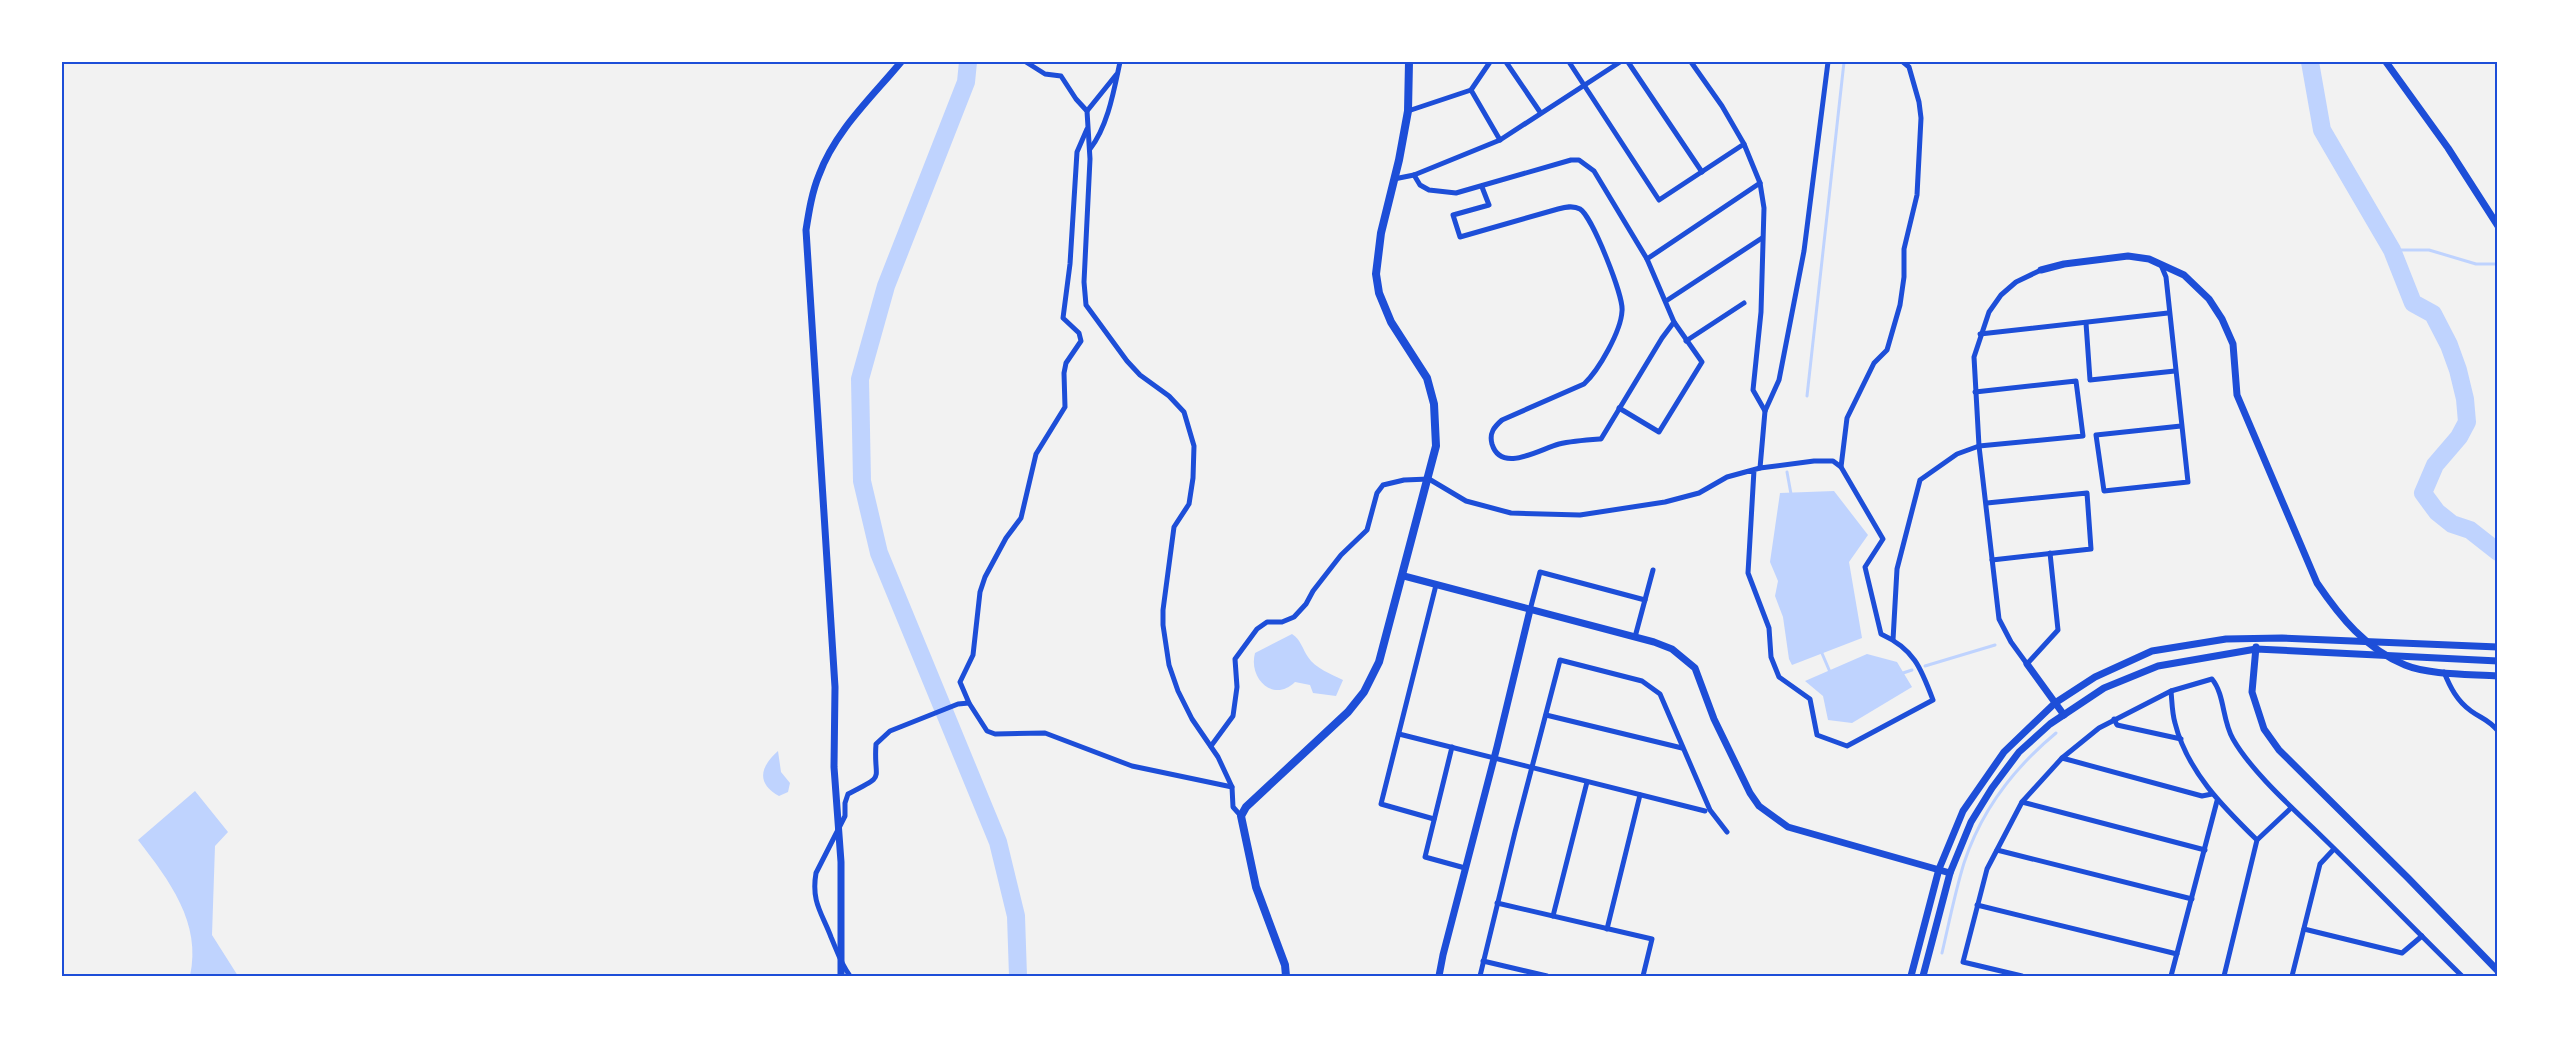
<svg xmlns="http://www.w3.org/2000/svg" width="2559" height="1038" viewBox="0 0 2559 1038" font-family="'Roboto Condensed',sans-serif">
<style>
.water{fill:#bfd3fe}
.lines{fill:none;stroke-linecap:round;stroke-linejoin:round}
.stream{stroke:#bfd3fe;stroke-width:3}
.river{stroke:#bfd3fe;stroke-width:18}
.minor{stroke:#1d4ed8;stroke-width:5}
.tertiary{stroke:#1d4ed8;stroke-width:7}
.secondary{stroke:#1d4ed8;stroke-width:8}
.neatline{fill:none;stroke:#1d4ed8;stroke-width:2}
</style>
<rect width="100%" height="100%" fill="#f2f2f2"/>
<!-- water -->
<g class="water">
<path d="M1834 491 1868 535 1849 562 1862 638 1792 665 1789 659 1783 617 1775 596 1778 581 1770 562 1780 493Z"/>
<path d="M1292 634C1301 640 1302 648 1308 657 1315 668 1331 674 1343 680L1336 696 1313 693 1310 685 1295 682C1274 703 1248 679 1255 653Z"/>
<path d="M1867 654 1897 662 1912 687 1852 723 1828 720 1823 696 1805 681Z"/>
<path d="M778 751 781 772 790 783 788 792 779 796C756 783 760 767 778 751Z"/>
<path d="M195 791 228 832 215 846 212 935 238 976H190C202 923 169 880 138 840Z"/>
</g>
<g class="lines">
<!-- stream -->
<g class="stream">
<path d="M2392 250H2429L2476 264H2498"/>
<path d="M1807 396 1844 62"/>
<path d="M1787 472 1791 494"/>
<path d="M1821 651 1830 672"/>
<path d="M1925 666 1995 645"/>
<path d="M1900 674 1912 670"/>
<path d="M1942 953C1949 923 1955 892 1964 863 1981 811 2015 767 2056 733"/>
</g>
<!-- river -->
<g class="river">
<path d="M968 62 966 82 886 286 860 379 862 481 879 553 998 842 1016 916 1018 976"/>
<path d="M2310 62 2322 130 2392 250 2413 303 2433 314 2449 345 2458 370 2465 399 2467 422 2459 437 2435 465 2423 493 2437 512 2452 524 2470 530 2498 552"/>
</g>
<!-- minor -->
<g class="minor">
<path d="M1026 62 1045 74 1061 76 1076 99 1087 111 1090 159 1084 282 1086 305 1127 361 1140 375 1169 396 1184 412 1194 446 1193 478 1189 504 1174 527 1163 610V625L1169 665 1178 691 1192 719 1218 757 1232 787 1233 807 1241 816"/>
<path d="M1506 62 1540 112"/>
<path d="M1569 62 1659 200 1744 144 1722 106 1691 62"/>
<path d="M1628 62 1702 172"/>
<path d="M1471 90 1500 140"/>
<path d="M1087 111 1116 75"/>
<path d="M1408 111 1471 90 1490 62"/>
<path d="M1087 129 1077 152 1070 264 1063 318 1079 333 1081 341 1066 363 1064 373 1065 407 1036 454 1021 518 1006 538 985 577 980 592 973 655 960 682 969 703 987 731 995 734 1045 733 1132 766 1232 787"/>
<path d="M1744 144 1760 183 1764 208 1761 312 1753 390 1765 411"/>
<path d="M1090 149C1108 126 1114 90 1120 62"/>
<path d="M1414 175 1420 185 1429 190 1456 193 1571 160H1579L1594 171 1647 259 1674 322 1702 362 1659 432 1619 408"/>
<path d="M1394 179 1414 175 1500 140 1620 62"/>
<path d="M1482 187 1489 205 1453 215 1460 237 1558 209C1565 207 1573 205 1580 209 1592 216 1624 297 1622 311 1621 331 1599 370 1584 384L1502 420C1494 427 1489 433 1492 444 1501 474 1540 449 1559 444 1572 441 1587 440 1601 439L1662 338 1674 322"/>
<path d="M1647 259 1760 183"/>
<path d="M2161 265 2166 277 2188 482 2104 491 2096 435 2181 426"/>
<path d="M2041 270 2016 282 2001 295 1989 312 1974 357 1979 446 1999 619 2011 642 2027 664 2058 630 2050 553"/>
<path d="M1666 301 1762 238"/>
<path d="M2086 323 2090 380 2175 371"/>
<path d="M1980 334 2168 313"/>
<path d="M1686 341 1744 303"/>
<path d="M1841 467 1847 418 1874 363 1887 350 1900 305 1904 277V249L1917 195 1921 118 1919 102 1909 67 1903 62"/>
<path d="M1760 468 1765 411 1779 380 1804 251 1828 62"/>
<path d="M1987 503 2087 493 2091 549 1992 560"/>
<path d="M1530 610 1540 572 1645 600"/>
<path d="M1635 637 1653 570"/>
<path d="M1893 640 1897 569 1920 480 1957 454 1979 446 2083 436 2076 381 1975 392"/>
<path d="M2444 672C2450 687 2457 701 2471 711 2482 719 2488 719 2498 731"/>
<path d="M2171 691C2172 701 2172 713 2175 723 2187 771 2223 807 2257 840"/>
<path d="M1546 715 1682 748"/>
<path d="M2114 719 2117 725 2181 739"/>
<path d="M1399 734 1705 811"/>
<path d="M1211 746 1233 716 1237 687 1235 659 1257 629 1267 622H1282L1294 617 1306 604 1313 591 1341 555 1367 530 1377 493 1383 485 1404 480 1429 479 1466 501 1511 513 1580 515 1665 502 1699 493 1727 477 1760 468 1814 461H1833L1841 467 1883 539 1865 567 1881 634C1914 649 1921 668 1933 700L1847 746 1817 735 1810 699 1779 677 1771 657 1769 628 1748 573 1754 470"/>
<path d="M1452 747 1425 857 1465 868"/>
<path d="M2062 758 2202 796 2212 794"/>
<path d="M2022 802 2205 850"/>
<path d="M1434 819 1381 804 1436 585"/>
<path d="M1997 850 2192 899"/>
<path d="M1497 903 1652 939 1643 976"/>
<path d="M1977 905 2177 954"/>
<path d="M1553 916 1587 782"/>
<path d="M1607 929 1640 795"/>
<path d="M2304 929 2402 953 2422 936"/>
<path d="M1483 961 1547 976"/>
<path d="M850 976C841 964 837 951 831 937 822 913 811 902 816 873L845 816V803L848 794C888 774 873 782 876 744L890 731 958 704 969 703"/>
<path d="M1480 976 1515 832 1560 660 1642 681 1660 694 1710 810 1727 832"/>
<path d="M2022 976 1963 962 1987 869 2022 802 2062 758 2099 728 2171 691 2212 679C2225 695 2222 720 2233 739 2250 769 2287 803 2312 827 2363 876 2412 927 2462 976"/>
<path d="M2171 976 2217 801"/>
<path d="M2224 976 2257 840 2291 808"/>
<path d="M2292 976 2320 864 2334 849"/>
</g>
<!-- tertiary -->
<g class="tertiary">
<path d="M2386 62 2448 148 2498 226"/>
<path d="M2041 270 2064 264 2128 256 2149 259 2184 275 2209 299 2222 319 2233 344 2237 395 2317 583C2340 617 2366 649 2405 665 2429 675 2471 674 2498 676"/>
<path d="M1404 576 1654 642 1672 649 1695 668 1714 719 1750 793 1759 806 1788 827 1950 873"/>
<path d="M2256 647 2252 692 2264 729 2279 750 2408 878 2498 971"/>
<path d="M2027 664 2064 715"/>
<path d="M841 976V862L834 767 835 687 806 230C809 211 812 192 819 175 835 131 872 97 901 62"/>
<path d="M1439 976 1443 955 1497 747 1530 610"/>
<path d="M1911 976 1939 869 1963 811 2004 752 2055 703 2095 677 2152 651 2226 639 2282 638 2498 647"/>
<path d="M1923 976 1950 873 1971 822 1992 788 2019 752 2050 724 2104 688 2158 666 2256 649 2498 661"/>
</g>
<!-- secondary -->
<path class="secondary" d="M1286 976 1285 965 1256 887 1241 816 1246 807 1348 712 1364 692 1379 662 1436 446 1434 404 1427 378 1391 322 1379 293 1376 274 1381 233 1399 160 1408 111 1409 62"/>
</g>
<!-- border -->
<rect width="2559" height="1038" fill="none" stroke="#ffffff" stroke-width="126"/>
<rect x="63" y="63" width="2433" height="912" class="neatline"/>
</svg>
